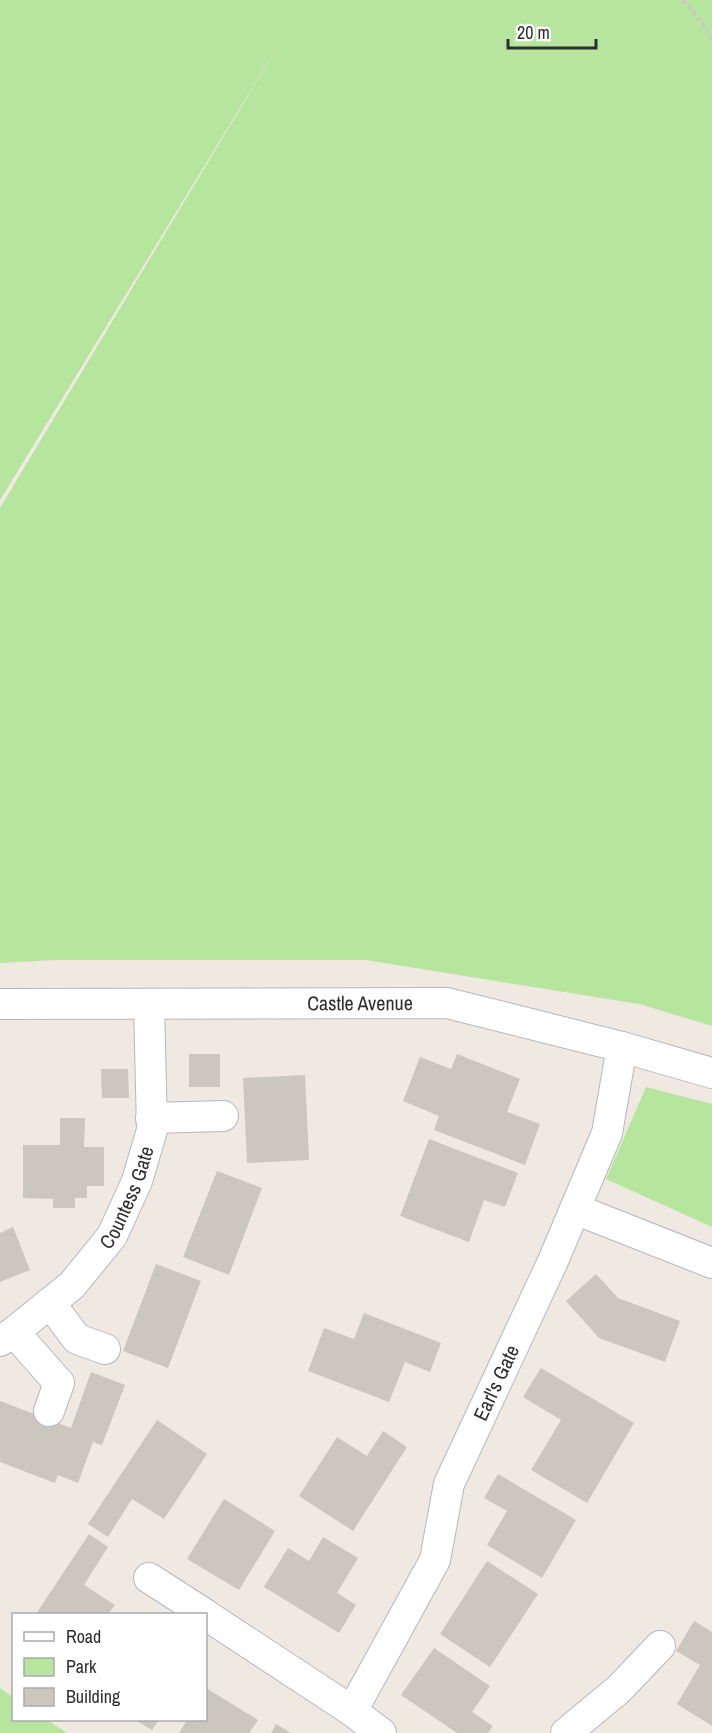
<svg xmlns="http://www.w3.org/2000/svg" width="712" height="1733" viewBox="0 0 712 1733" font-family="'Archivo Narrow',sans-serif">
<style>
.green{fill:#b6e59e}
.building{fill:#cbc7bf}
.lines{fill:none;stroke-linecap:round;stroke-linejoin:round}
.minor-casing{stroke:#b4b7c1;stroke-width:32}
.path{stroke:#c9c9c9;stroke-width:4;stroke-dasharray:4.5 3;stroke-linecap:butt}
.minor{stroke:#fff;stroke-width:30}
.labels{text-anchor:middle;stroke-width:6;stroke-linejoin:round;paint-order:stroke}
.street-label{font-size:20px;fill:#2e2e2e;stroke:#fff}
</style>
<rect width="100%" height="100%" fill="#efe9e1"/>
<!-- green -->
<g class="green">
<path d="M0 0H712V1026L639 1004 366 960H56L0 963V508L293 21 0 500Z"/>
<path d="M646 1087 712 1104V1227L606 1179Z"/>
<path d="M0 1688 13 1697 14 1720H47L67 1733H0Z"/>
</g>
<!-- building -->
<g class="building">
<rect x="189" y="1054" width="31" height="33"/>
<path d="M457 1054 520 1079 507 1112 540 1124 525 1165 434 1130 439 1116 403 1101 420 1057 451 1069Z"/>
<path d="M101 1069H128L129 1098H102Z"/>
<path d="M305 1075 309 1160 247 1163 243 1078Z"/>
<path d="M60 1118H85L84 1147H104V1186H87V1198H75V1208H53V1199L23 1198V1145H60Z"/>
<path d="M429 1139 518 1173 505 1207 484 1200 469 1242 400 1216Z"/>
<path d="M217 1171 262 1188 229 1275 183 1257Z"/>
<path d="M13 1227 30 1270 0 1282V1233Z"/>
<path d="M156 1264 201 1281 168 1368 123 1351Z"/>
<path d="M596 1274 618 1298 680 1321 665 1362 599 1338 566 1301Z"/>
<path d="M364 1313 441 1343 430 1372 405 1362 389 1402 308 1371 324 1328 354 1339Z"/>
<path d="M541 1368 634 1423 587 1503 531 1470 561 1420 523 1397Z"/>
<path d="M91 1372 125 1385 102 1445 93 1442 78 1483 58 1475 55 1483 0 1462V1401L71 1428Z"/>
<path d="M157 1420 207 1454 164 1519 132 1499 108 1537 88 1524Z"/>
<path d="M383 1431 407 1447 353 1531 299 1496 337 1437 367 1456Z"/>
<path d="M498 1474 576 1520 542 1578 487 1545 507 1511 484 1498Z"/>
<path d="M224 1499 275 1531 239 1590 187 1559Z"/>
<path d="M89 1534 108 1547 84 1585 115 1605 108 1614H36Z"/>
<path d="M323 1537 358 1558 337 1593 356 1605 339 1633 264 1587 288 1548 309 1561Z"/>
<path d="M487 1561 538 1594 490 1667 440 1634Z"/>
<path d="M694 1621 712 1632V1726L677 1704 700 1665 676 1651Z"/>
<path d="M434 1648 490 1686 472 1712 493 1726 488 1733H457L401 1695Z"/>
<path d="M206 1688 258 1720 249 1733H179L187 1720H206Z"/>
<path d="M135 1720H159L152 1730Z"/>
<path d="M276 1724 291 1733H271Z"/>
</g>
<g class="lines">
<defs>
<g id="minor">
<path id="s1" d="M0 1004 447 1003 622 1047 712 1073"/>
<path d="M151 1118 223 1116"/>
<path d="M575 1209 712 1263"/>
<path d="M50 1303 77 1339 105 1349"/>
<path d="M14 1332 59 1383 49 1411"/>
<path id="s2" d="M0 1341 14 1332 72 1285 112 1236 137 1181 152 1130 149 1004"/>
<path d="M149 1578 205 1614"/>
<path id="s3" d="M206 1615 352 1711 435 1560 449 1484 553 1261 607 1133 622 1047"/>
<path d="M352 1711 381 1733"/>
<path d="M566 1733 619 1689 660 1646"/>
</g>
</defs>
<!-- minor casing -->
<use href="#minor" class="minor-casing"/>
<!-- path -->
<path class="path" d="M683 0 705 27 712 41"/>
<!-- minor -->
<use href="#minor" class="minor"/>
</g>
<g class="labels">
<!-- street labels -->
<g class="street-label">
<text dy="7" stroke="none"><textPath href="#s1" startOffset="360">Castle Avenue</textPath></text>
<text dy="7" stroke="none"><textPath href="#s2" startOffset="196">Countess Gate</textPath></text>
<text dy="7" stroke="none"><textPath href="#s3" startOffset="536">Earl's Gate</textPath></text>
</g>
</g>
<!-- legend -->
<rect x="12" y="1613" width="195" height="108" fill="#ffffff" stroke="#ababab" stroke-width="1.5"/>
<rect x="24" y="1632" width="30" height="9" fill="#ffffff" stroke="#ababab" stroke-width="1.5"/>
<text x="66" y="1643" font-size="18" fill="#2e2e2e">Road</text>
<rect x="24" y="1658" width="30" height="18" fill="#b6e59e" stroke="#ababab" stroke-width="1.5"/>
<text x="66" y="1673" font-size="18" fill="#2e2e2e">Park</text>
<rect x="24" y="1688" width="30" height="18" fill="#cbc7bf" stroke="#ababab" stroke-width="1.5"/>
<text x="66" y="1703" font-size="18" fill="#2e2e2e">Building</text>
<!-- scale -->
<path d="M508 39v9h88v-9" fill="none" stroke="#2e2e2e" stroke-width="3"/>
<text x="517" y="39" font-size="18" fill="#2e2e2e" stroke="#ffffff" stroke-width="4.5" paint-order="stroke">20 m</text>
</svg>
